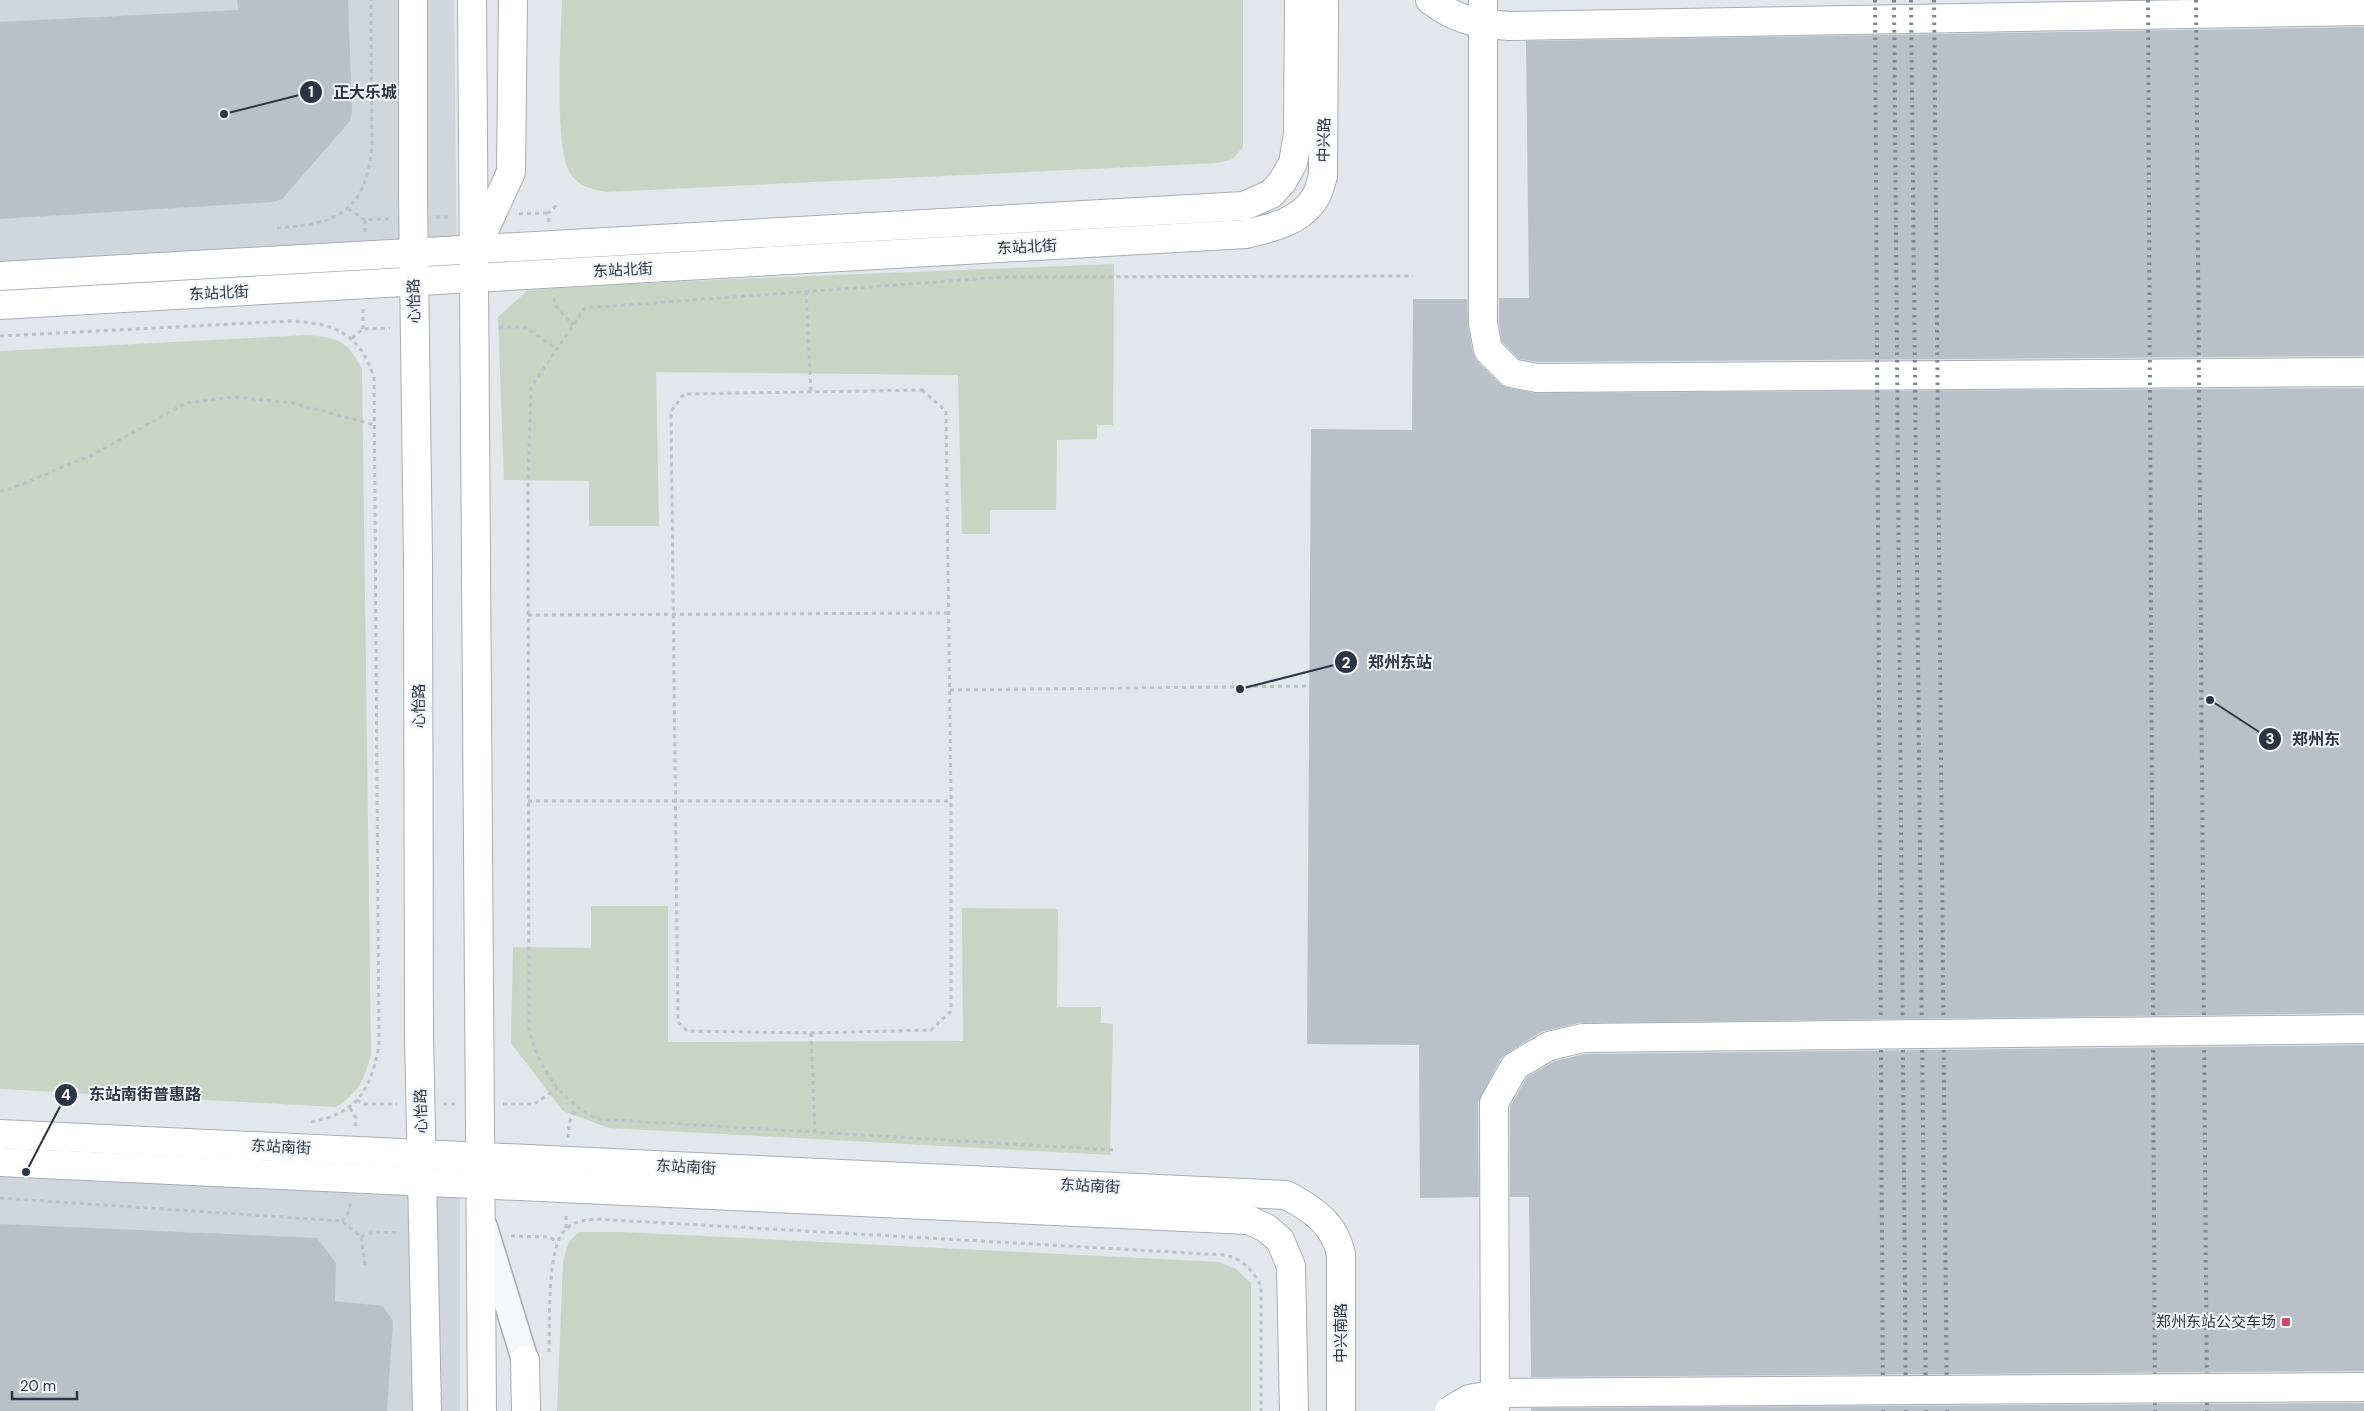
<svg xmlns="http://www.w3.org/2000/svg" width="2364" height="1411" viewBox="0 0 2364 1411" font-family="'DM Sans','Noto Sans SC',sans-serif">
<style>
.built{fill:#d1d5dc}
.green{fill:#c9d4c4}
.building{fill:#bac0c8}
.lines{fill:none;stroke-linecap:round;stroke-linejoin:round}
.street-casing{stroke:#a8adb5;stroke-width:29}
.secondary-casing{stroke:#a8adb5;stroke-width:30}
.path{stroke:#bcc1c6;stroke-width:3;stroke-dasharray:4 4;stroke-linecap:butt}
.street{stroke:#f5f7f9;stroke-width:26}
.secondary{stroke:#fff;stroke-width:28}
.rail{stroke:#7c8794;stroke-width:4;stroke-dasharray:2.5 5;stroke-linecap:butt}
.secondary-bridge-casing{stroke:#a8adb5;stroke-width:30;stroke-linecap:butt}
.secondary-bridge{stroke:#fff;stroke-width:28}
.poi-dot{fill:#cd4a66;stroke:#f2f5f8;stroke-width:2}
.labels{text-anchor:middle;stroke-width:4;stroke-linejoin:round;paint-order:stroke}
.street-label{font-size:15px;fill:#2b3543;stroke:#f2f5f8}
.poi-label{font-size:15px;fill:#2b3543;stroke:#f2f5f8;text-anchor:end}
.leader{fill:none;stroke:#2b3543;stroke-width:2}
.callout-dot{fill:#2b3543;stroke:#f2f5f8;stroke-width:2}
.mark-label{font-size:15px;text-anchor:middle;font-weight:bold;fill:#fff}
.callout-label{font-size:16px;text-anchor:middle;font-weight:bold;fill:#2b3543;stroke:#f2f5f8;stroke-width:4;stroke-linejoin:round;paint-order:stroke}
</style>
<rect width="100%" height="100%" fill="#e3e6eb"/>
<!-- built -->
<g class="built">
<path d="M0 0H454L457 270 0 293Z"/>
<path d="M0 1149 460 1172V1411H0Z"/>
</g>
<!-- green -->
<g class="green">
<path d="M562 0H1243V147L1233 159 1218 163 606 192C591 189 579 187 570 173 554 149 561 34 562 0Z"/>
<path d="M1114 264 1113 425H1097V439L1057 440 1056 510H990V534H962L958 375 656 372 659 526H589V481L504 480 498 317 528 290 686 281Z"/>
<path d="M309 335C341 339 346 340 362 369L371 1054C364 1080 359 1092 336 1107L0 1089V351Z"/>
<path d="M591 906H668V1042L963 1041 962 908 1058 909 1057 1007H1101V1023L1113 1024 1110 1155 609 1128 563 1111 511 1043 513 947 591 948Z"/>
<path d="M581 1232H623L1219 1262 1236 1269 1251 1283V1411H557L563 1264C566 1250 567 1239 581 1232Z"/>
</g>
<!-- building -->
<g class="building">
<path d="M237 0H348L352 111 350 121 282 199 274 202 0 219V22L238 10Z"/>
<path d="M2364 27V356L1538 362 1519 359 1502 342 1499 322V298H1529L1526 41Z"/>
<path d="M1413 299H1467L1468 326 1473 353 1477 361 1500 384 1508 388 1534 393 2364 388V1013L1579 1023 1541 1032 1507 1053 1501 1058 1478 1103 1479 1197 1420 1198 1419 1045 1307 1044 1311 429 1412 430Z"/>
<path d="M2364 1045V1371L1531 1377 1529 1197H1510V1107L1527 1077 1555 1061 1585 1054Z"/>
<path d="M0 1224 317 1238 336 1263 335 1301 383 1306 393 1321 387 1411H0Z"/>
<path d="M2364 1403V1411H1531V1408Z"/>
</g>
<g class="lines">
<defs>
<path id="street" d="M484 1227 525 1360"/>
<g id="secondary">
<path d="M413 0V195L418 558 419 1036 427 1411"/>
<path d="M472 0 482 1411"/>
<path d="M1430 0C1457 21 1476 23 1509 26L2364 11"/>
<path d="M1483 0V323L1488 350 1511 373 1537 378 2364 372"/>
<path d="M478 244 511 172 513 0"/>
<path d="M0 276 1244 206 1271 194 1282 182 1293 163 1298 134 1299 0"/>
<path d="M0 305 1246 234C1271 228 1300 222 1315 198 1319 192 1321 183 1323 176L1324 0"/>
<path d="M0 1134 1286 1195C1313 1209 1335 1224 1341 1255V1411"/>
<path d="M0 1162 1249 1220 1266 1228 1280 1240 1291 1266 1294 1411"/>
<path d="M525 1360 526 1411"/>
</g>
</defs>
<!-- street casing -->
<use href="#street" class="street-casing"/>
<!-- secondary casing -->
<use href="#secondary" class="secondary-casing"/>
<!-- path -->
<g class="path">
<path d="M348 209 365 220 390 219"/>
<path d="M519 214 548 213"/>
<path d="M436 217H450"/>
<path d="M549 222 548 213 558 204"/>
<path d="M277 228C337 224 365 213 372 147L371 0"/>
<path d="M365 232V220"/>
<path d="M806 291 811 392"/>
<path d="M554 298 555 306 573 325"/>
<path d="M499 327H525L557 349"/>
<path d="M363 329V308"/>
<path d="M0 336 291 321C334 323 361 334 374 378L379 1046C370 1091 357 1114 310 1122"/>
<path d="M352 338 363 329 390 328"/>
<path d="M922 390 946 411 951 801V1011L931 1030 811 1033 687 1031 678 1022 671 411 684 394Z"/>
<path d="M0 491 8 490 94 454 186 403 234 397 293 403 374 425"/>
<path d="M528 615 949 613"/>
<path d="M950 690 1310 686"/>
<path d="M528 801H951"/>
<path d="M811 1033 815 1132"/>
<path d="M357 1100 364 1104H397"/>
<path d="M443 1104H457"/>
<path d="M503 1104H534L558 1088"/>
<path d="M350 1108 356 1118 355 1126"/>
<path d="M568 1138 569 1123 576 1108"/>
<path d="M1113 1150 597 1119C560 1099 542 1073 529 1032L528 480 531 387 585 308 1003 277 1413 276"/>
<path d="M0 1198 342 1221 361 1237 365 1265"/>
<path d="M342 1221 350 1210V1202"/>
<path d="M566 1228V1212"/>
<path d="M511 1236 549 1237 558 1242"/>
<path d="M361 1237 373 1232 400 1233"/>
<path d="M549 1352C550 1325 546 1244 567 1228 575 1221 586 1220 596 1219L1224 1255C1241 1257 1254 1272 1261 1286V1411"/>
</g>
<!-- street -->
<use href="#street" class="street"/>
<!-- secondary -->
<use href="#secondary" class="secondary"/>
<!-- rail -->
<g class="rail">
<path d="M1875 0 1883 1411"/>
<path d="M1894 0 1906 1411"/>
<path d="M1911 0 1926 1411"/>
<path d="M1934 0 1947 1411"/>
<path d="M2148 0 2155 1411"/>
<path d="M2196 0 2207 1411"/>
</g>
<defs>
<g id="secondary-bridge">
<path d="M1449 1411 1469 1399 1504 1393 2364 1387"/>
<path d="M1495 1411 1494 1103 1515 1066 1549 1046 1583 1038 2364 1029"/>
</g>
</defs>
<!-- secondary-bridge casing -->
<use href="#secondary-bridge" class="secondary-bridge-casing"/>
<!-- secondary-bridge -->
<use href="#secondary-bridge" class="secondary-bridge"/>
</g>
<!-- markers -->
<rect class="poi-dot" x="2281" y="1317" width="10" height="10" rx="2.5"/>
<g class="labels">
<!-- street labels -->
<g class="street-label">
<text transform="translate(1324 140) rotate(-89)" y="5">中兴路</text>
<text transform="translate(1027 247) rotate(-3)" y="5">东站北街</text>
<text transform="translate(623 270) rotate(-3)" y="5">东站北街</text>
<text transform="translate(219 293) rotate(-3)" y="5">东站北街</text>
<text transform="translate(414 301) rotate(-91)" y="5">心怡路</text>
<text transform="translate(419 706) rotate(-90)" y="5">心怡路</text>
<text transform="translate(421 1111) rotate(-91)" y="5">心怡路</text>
<text transform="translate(281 1147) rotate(3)" y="5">东站南街</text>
<text transform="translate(686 1167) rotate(3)" y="5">东站南街</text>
<text transform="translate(1090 1186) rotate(3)" y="5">东站南街</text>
<text transform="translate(1341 1333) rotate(-90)" y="5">中兴南路</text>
</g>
<!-- poi labels -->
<g class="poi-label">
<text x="2276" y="1327">郑州东站公交车场</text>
</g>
</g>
<!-- callouts -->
<path class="leader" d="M224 114L311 92M1240 689L1346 662M2210 700L2270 739M26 1172L66 1095"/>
<g class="callout-dot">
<circle cx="224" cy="114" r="5"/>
<circle cx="1240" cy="689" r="5"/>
<circle cx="2210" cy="700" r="5"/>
<circle cx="26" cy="1172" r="5"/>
<circle cx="311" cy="92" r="12"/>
<circle cx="1346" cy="662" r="12"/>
<circle cx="2270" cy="739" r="12"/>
<circle cx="66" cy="1095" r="12"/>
</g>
<g class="mark-label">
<text x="311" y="97">1</text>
<text x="1346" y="668">2</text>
<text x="2270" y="744">3</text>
<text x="66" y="1100">4</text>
</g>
<g class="callout-label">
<text x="365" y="98">正大乐城</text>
<text x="1400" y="668">郑州东站</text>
<text x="2316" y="745">郑州东</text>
<text x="145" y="1100">东站南街普惠路</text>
</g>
<!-- scale -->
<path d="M12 1391v8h65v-8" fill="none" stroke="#2b3543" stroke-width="2.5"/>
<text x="20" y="1391" font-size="15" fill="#2b3543" stroke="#f2f5f8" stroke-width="4" paint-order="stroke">20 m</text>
</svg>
